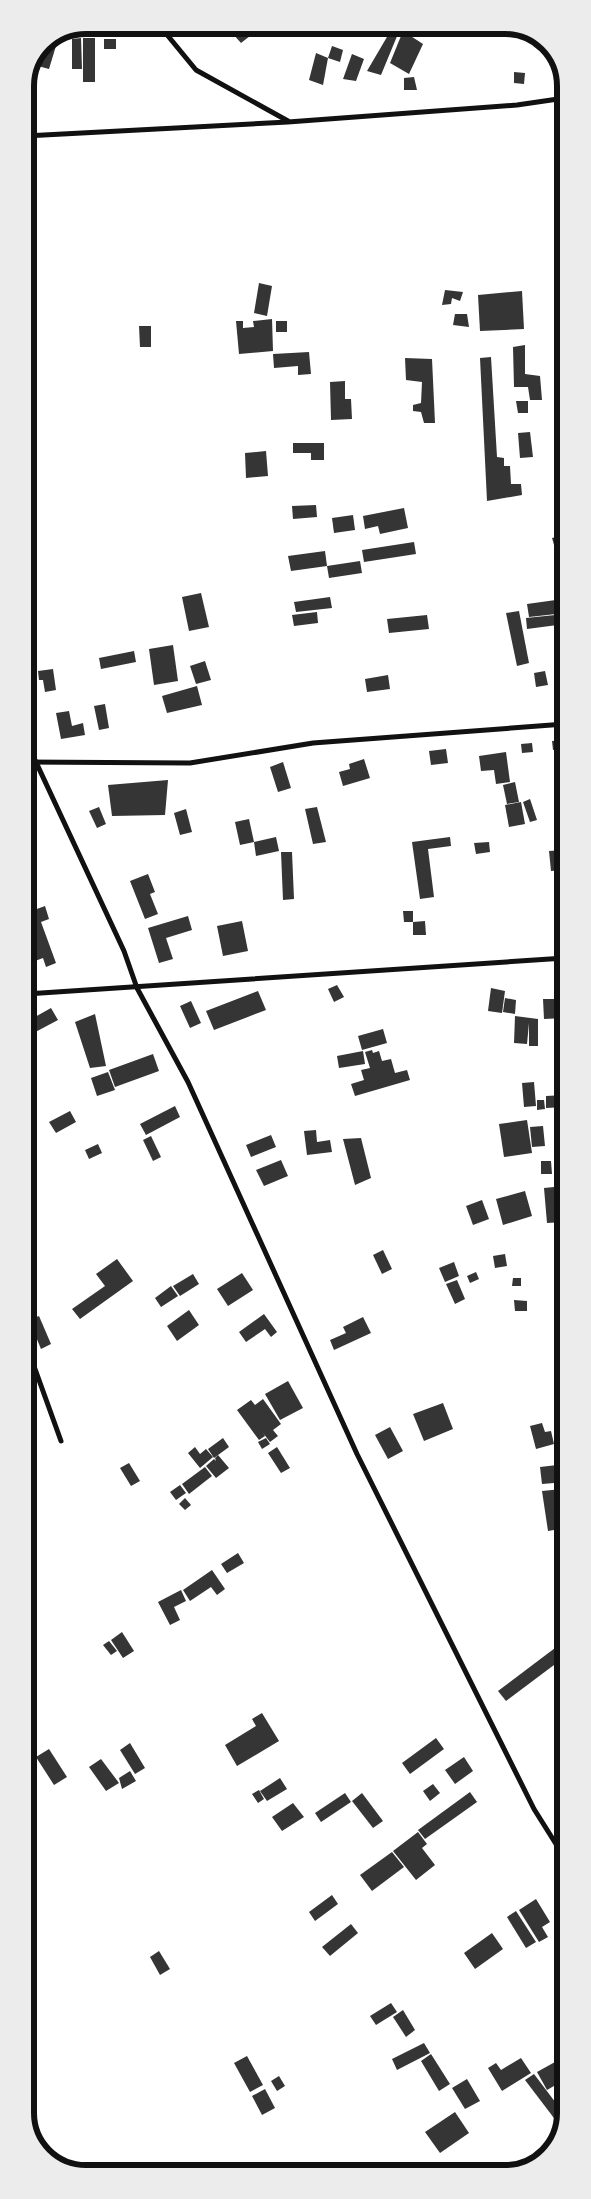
<svg xmlns="http://www.w3.org/2000/svg" width="591" height="2199" viewBox="0 0 591 2199" font-family="Poppins,sans-serif">
<style>
.building{fill:#353535}
.lines{fill:none;stroke-linecap:round;stroke-linejoin:round}
.minor{stroke:#111;stroke-width:5}
.rim{fill:none;stroke:#111;stroke-width:6}
</style>
<rect width="100%" height="100%" fill="#fff"/>
<!-- building -->
<g class="building">
<path d="M225 25H264L241 43Z"/>
<path d="M394 25H407L403 31 400 29 381 75 367 71Z"/>
<path d="M408 25H425L416 36 403 31Z"/>
<path d="M515 26 530 33 526 36Z"/>
<path d="M403 31 423 44 409 74 390 63Z"/>
<path d="M533 35 545 40 537 48 527 39Z"/>
<path d="M59 36 49 69 38 66 45 42Z"/>
<path d="M81 38 82 69H72V39Z"/>
<rect x="83" y="38" width="12" height="44"/>
<rect x="104" y="39" width="12" height="10"/>
<path d="M547 43 555 57 542 47Z"/>
<path d="M332 46 343 50 340 62 328 58Z"/>
<path d="M316 53 328 58 323 85 309 80Z"/>
<path d="M352 54 364 59 356 81 343 79Z"/>
<path d="M514 72 525 73 524 84 514 83Z"/>
<path d="M414 77 417 90H404V78Z"/>
<path d="M259 283 272 286 267 316 254 313Z"/>
<path d="M445 290 463 292 460 301 452 298 451 304 442 305Z"/>
<path d="M522 291 524 329 480 331 478 295Z"/>
<path d="M455 314H467L469 327 453 325Z"/>
<path d="M272 319 273 351 239 354 236 321H243V328L254 327 253 321Z"/>
<rect x="276" y="321" width="11" height="11"/>
<path d="M139 326H151V347H140Z"/>
<path d="M525 345V374L540 376 542 400H530L528 387H514L513 347Z"/>
<path d="M309 352 311 374 298 375V366L274 368 273 354Z"/>
<path d="M491 357 497 457 504 458V466H510L511 484H521L522 495 487 501 480 358Z"/>
<path d="M405 358 432 359 435 423H424L421 412 413 411V405L421 403 422 382 406 380Z"/>
<path d="M345 381V399H351L352 419 331 420 330 382Z"/>
<path d="M516 401H528V413H518Z"/>
<path d="M530 432 533 457 520 458 518 433Z"/>
<path d="M293 443H324V460H311V453H293Z"/>
<path d="M266 451 268 476 246 478 245 453Z"/>
<path d="M316 505 317 517 293 519 292 506Z"/>
<path d="M404 508 408 528 380 534 378 526 365 529 363 516Z"/>
<path d="M353 515 355 530 334 533 332 518Z"/>
<path d="M564 535 565 560 559 562 552 538Z"/>
<path d="M414 542 416 554 364 562 362 550Z"/>
<path d="M325 551 327 566 291 571 288 556Z"/>
<path d="M360 561 362 573 329 578 327 566Z"/>
<path d="M201 593 209 627 189 631 182 597Z"/>
<path d="M330 597 332 608 296 612 294 602Z"/>
<path d="M563 599 565 613 529 617 527 604Z"/>
<path d="M519 611 529 663 517 666 506 613Z"/>
<path d="M317 612 318 623 294 626 292 615Z"/>
<path d="M565 614V624L527 629 526 618Z"/>
<path d="M427 615 429 629 389 633 387 619Z"/>
<path d="M173 645 178 681 154 685 149 649Z"/>
<path d="M134 651 136 662 101 669 99 658Z"/>
<path d="M205 661 211 680 196 684 190 666Z"/>
<path d="M53 669 56 690 45 692 43 680H39L38 671Z"/>
<path d="M545 671 548 685 536 687 534 673Z"/>
<path d="M388 675 390 689 367 692 365 679Z"/>
<path d="M197 686 202 705 167 713 162 696Z"/>
<path d="M105 704 109 728 99 730 94 706Z"/>
<path d="M69 711 72 726 83 723 85 735 61 739 56 713Z"/>
<path d="M564 740 565 749 553 750 552 741Z"/>
<path d="M532 743 533 752 522 753 521 744Z"/>
<path d="M446 749 448 763 431 765 429 751Z"/>
<path d="M506 752 510 782 496 784 494 770 481 771 479 756Z"/>
<path d="M364 759 370 778 343 786 339 772 350 769 349 764Z"/>
<path d="M283 762 291 788 278 792 270 767Z"/>
<path d="M168 780 165 815 112 816 108 785Z"/>
<path d="M515 782 519 802 507 804 503 785Z"/>
<path d="M530 799 537 820 530 822 523 802Z"/>
<path d="M521 802 525 824 509 827 505 805Z"/>
<path d="M99 807 106 824 97 828 89 811Z"/>
<path d="M317 807 326 842 313 844 305 809Z"/>
<path d="M186 809 192 832 180 835 174 813Z"/>
<path d="M249 819 254 842 240 845 235 822Z"/>
<path d="M276 837 279 851 256 856 254 842Z"/>
<path d="M450 837 451 846 428 849 434 897 420 899 412 842Z"/>
<path d="M489 842 490 852 476 854 474 843Z"/>
<path d="M565 850V870L551 871 549 851Z"/>
<path d="M281 852H292L294 899 283 900Z"/>
<path d="M148 874 155 892 150 894 158 914 145 919 130 881Z"/>
<path d="M45 906 49 919 41 922 56 963 46 967 43 958 35 961 26 933V913Z"/>
<path d="M403 911H413V922H404Z"/>
<path d="M188 916 192 930 166 938 173 959 159 963 148 928Z"/>
<path d="M242 921 248 951 223 956 217 926Z"/>
<path d="M425 921 426 935H413V922Z"/>
<path d="M337 985 344 997 334 1002 328 989Z"/>
<path d="M491 988 505 991 502 1013 488 1011Z"/>
<path d="M258 991 266 1010 214 1030 206 1011Z"/>
<path d="M505 998 516 1000 515 1014 503 1012Z"/>
<path d="M543 999H565V1018L544 1019Z"/>
<path d="M191 1001 201 1023 190 1028 180 1006Z"/>
<path d="M51 1008 58 1020 26 1037V1022Z"/>
<path d="M95 1014 106 1066 90 1068 75 1022Z"/>
<path d="M515 1016 538 1019V1046H529V1023L527 1044 514 1043Z"/>
<path d="M383 1029 387 1043 362 1050 358 1036Z"/>
<path d="M372 1050 373 1053 379 1051 382 1061 391 1059 395 1073 407 1070 410 1080 355 1096 351 1084 364 1080 361 1070 370 1068 365 1052Z"/>
<path d="M363 1051 365 1064 339 1068 337 1056Z"/>
<path d="M153 1054 159 1071 115 1087 109 1070Z"/>
<path d="M108 1072 115 1090 97 1096 91 1078Z"/>
<path d="M534 1082 536 1106 524 1107 522 1083Z"/>
<path d="M565 1095V1107L546 1108V1096Z"/>
<path d="M537 1100H544L545 1109 537 1110Z"/>
<path d="M175 1106 180 1117 146 1135 140 1124Z"/>
<path d="M70 1111 76 1122 56 1133 49 1122Z"/>
<path d="M527 1120 532 1153 504 1157 499 1124Z"/>
<path d="M543 1126 545 1146 532 1147 530 1127Z"/>
<path d="M316 1130 317 1142 330 1140 332 1152 307 1155 304 1131Z"/>
<path d="M271 1135 276 1147 251 1157 246 1145Z"/>
<path d="M151 1136 161 1157 153 1161 143 1140Z"/>
<path d="M361 1138 371 1178 355 1185 343 1139Z"/>
<path d="M98 1144 102 1153 89 1159 85 1150Z"/>
<path d="M281 1160 288 1176 264 1186 256 1170Z"/>
<path d="M541 1161H551L552 1174H541Z"/>
<path d="M564 1186 565 1199 559 1200V1206H565V1222L547 1223 544 1188Z"/>
<path d="M525 1191 532 1216 503 1225 496 1199Z"/>
<path d="M482 1200 489 1219 473 1225 466 1206Z"/>
<path d="M383 1250 392 1269 382 1274 373 1255Z"/>
<path d="M505 1254 507 1266 495 1268 493 1256Z"/>
<path d="M117 1259 133 1281 80 1319 72 1309 105 1286 96 1274Z"/>
<path d="M454 1262 459 1276 445 1282 439 1268Z"/>
<path d="M476 1272 479 1279 470 1283 467 1276Z"/>
<path d="M242 1273 253 1290 228 1306 217 1289Z"/>
<path d="M193 1274 199 1284 180 1296 173 1286Z"/>
<path d="M513 1278H521V1286H512Z"/>
<path d="M457 1280 465 1299 455 1304 446 1284Z"/>
<path d="M171 1286 178 1296 161 1307 155 1298Z"/>
<path d="M514 1300 527 1301V1311H515Z"/>
<path d="M189 1310 199 1325 177 1341 167 1326Z"/>
<path d="M264 1314 277 1332 271 1337 265 1329 246 1342 239 1332Z"/>
<path d="M39 1316 51 1344 41 1349 29 1320Z"/>
<path d="M363 1317 371 1333 334 1350 330 1340 346 1333 343 1327Z"/>
<path d="M288 1381 303 1408 280 1420 265 1394Z"/>
<path d="M263 1399 281 1424 273 1430 278 1436 270 1442 263 1433 265 1436 259 1440 237 1410 251 1400 255 1405Z"/>
<path d="M443 1403 453 1429 424 1441 413 1414Z"/>
<path d="M542 1423 545 1432 551 1431 554 1444 536 1449 530 1426Z"/>
<path d="M390 1427 403 1451 388 1459 375 1435Z"/>
<path d="M223 1438 229 1447 214 1458 208 1449Z"/>
<path d="M266 1438 270 1444 262 1449 258 1442Z"/>
<path d="M195 1447 200 1454 206 1449 213 1457 200 1468 188 1453Z"/>
<path d="M277 1447 290 1468 281 1473 268 1453Z"/>
<path d="M218 1455 229 1468 216 1478 206 1466 214 1459 216 1461 215 1458Z"/>
<path d="M129 1463 140 1481 131 1486 120 1468Z"/>
<path d="M566 1464V1482L542 1484 540 1467Z"/>
<path d="M205 1467 212 1476 189 1494 182 1484Z"/>
<path d="M180 1485 186 1493 176 1500 170 1492Z"/>
<path d="M562 1489 566 1528 548 1531 542 1491Z"/>
<path d="M185 1498 191 1505 185 1510 179 1504Z"/>
<path d="M238 1553 244 1563 227 1573 221 1564Z"/>
<path d="M212 1570 225 1589 217 1595 211 1587 190 1601 183 1590Z"/>
<path d="M181 1590 186 1601 174 1607 180 1620 170 1625 158 1602Z"/>
<path d="M122 1632 134 1651 123 1658 111 1640Z"/>
<path d="M109 1641 117 1651 111 1655 103 1645Z"/>
<path d="M559 1645 566 1656 506 1701 498 1691Z"/>
<path d="M262 1713 279 1741 237 1766 225 1745 256 1726 252 1719Z"/>
<path d="M436 1738 444 1749 410 1774 402 1763Z"/>
<path d="M130 1743 145 1768 135 1774 120 1750Z"/>
<path d="M49 1749 67 1777 54 1785 36 1757Z"/>
<path d="M464 1757 473 1771 455 1784 445 1770Z"/>
<path d="M101 1759 119 1783 106 1791 89 1767Z"/>
<path d="M130 1771 136 1781 122 1789 119 1778Z"/>
<path d="M280 1778 287 1789 267 1801 260 1791Z"/>
<path d="M433 1784 440 1793 430 1801 423 1791Z"/>
<path d="M259 1790 264 1799 258 1803 252 1794Z"/>
<path d="M470 1792 477 1802 425 1839 418 1830Z"/>
<path d="M345 1793 351 1802 321 1822 315 1813Z"/>
<path d="M362 1793 383 1821 373 1828 352 1801Z"/>
<path d="M293 1803 304 1817 282 1831 272 1817Z"/>
<path d="M418 1832 427 1844 422 1848 435 1865 416 1880 393 1851Z"/>
<path d="M392 1852 404 1867 372 1891 360 1875Z"/>
<path d="M332 1895 338 1904 315 1921 309 1912Z"/>
<path d="M536 1899 550 1922 542 1927 548 1937 539 1942 519 1910Z"/>
<path d="M516 1911 536 1942 526 1948 507 1917Z"/>
<path d="M351 1924 358 1933 330 1956 322 1947Z"/>
<path d="M492 1933 503 1949 475 1969 464 1953Z"/>
<path d="M159 1951 170 1969 160 1975 150 1957Z"/>
<path d="M391 2003 397 2012 376 2025 370 2016Z"/>
<path d="M403 2010 415 2030 406 2037 393 2017Z"/>
<path d="M424 2043 430 2053 397 2070 392 2059Z"/>
<path d="M431 2054 450 2084 439 2091 421 2061Z"/>
<path d="M247 2056 263 2085 250 2092 234 2063Z"/>
<path d="M564 2057 566 2061V2079L547 2090 537 2072Z"/>
<path d="M521 2058 531 2073 502 2091 488 2068 496 2063 501 2070Z"/>
<path d="M534 2074 565 2115 560 2126 525 2080Z"/>
<path d="M279 2076 285 2086 277 2091 271 2081Z"/>
<path d="M467 2079 480 2101 465 2109 452 2088Z"/>
<path d="M265 2089 275 2108 262 2115 252 2096Z"/>
<path d="M455 2112 469 2133 440 2153 425 2132Z"/>
</g>
<g class="lines">
<!-- minor -->
<g class="minor">
<path d="M159 25 196 70 288 121"/>
<path d="M25 136 288 122 517 105 565 98"/>
<path d="M35 760 124 951 137 988 188 1082 357 1454 534 1809 566 1860"/>
<path d="M25 762 190 763 313 743 565 724"/>
<path d="M26 994 565 958"/>
<path d="M26 1344 61 1441"/>
</g>
</g>
<!-- crop -->
<path d="M0 0H591V2199H0ZM86 34H505A52 52 0 0 1 557 86V2113A52 52 0 0 1 505 2165H86A52 52 0 0 1 34 2113V86A52 52 0 0 1 86 34Z" fill="#ececec" fill-rule="evenodd"/>
<path class="rim" d="M86 34H505A52 52 0 0 1 557 86V2113A52 52 0 0 1 505 2165H86A52 52 0 0 1 34 2113V86A52 52 0 0 1 86 34Z"/>
</svg>
